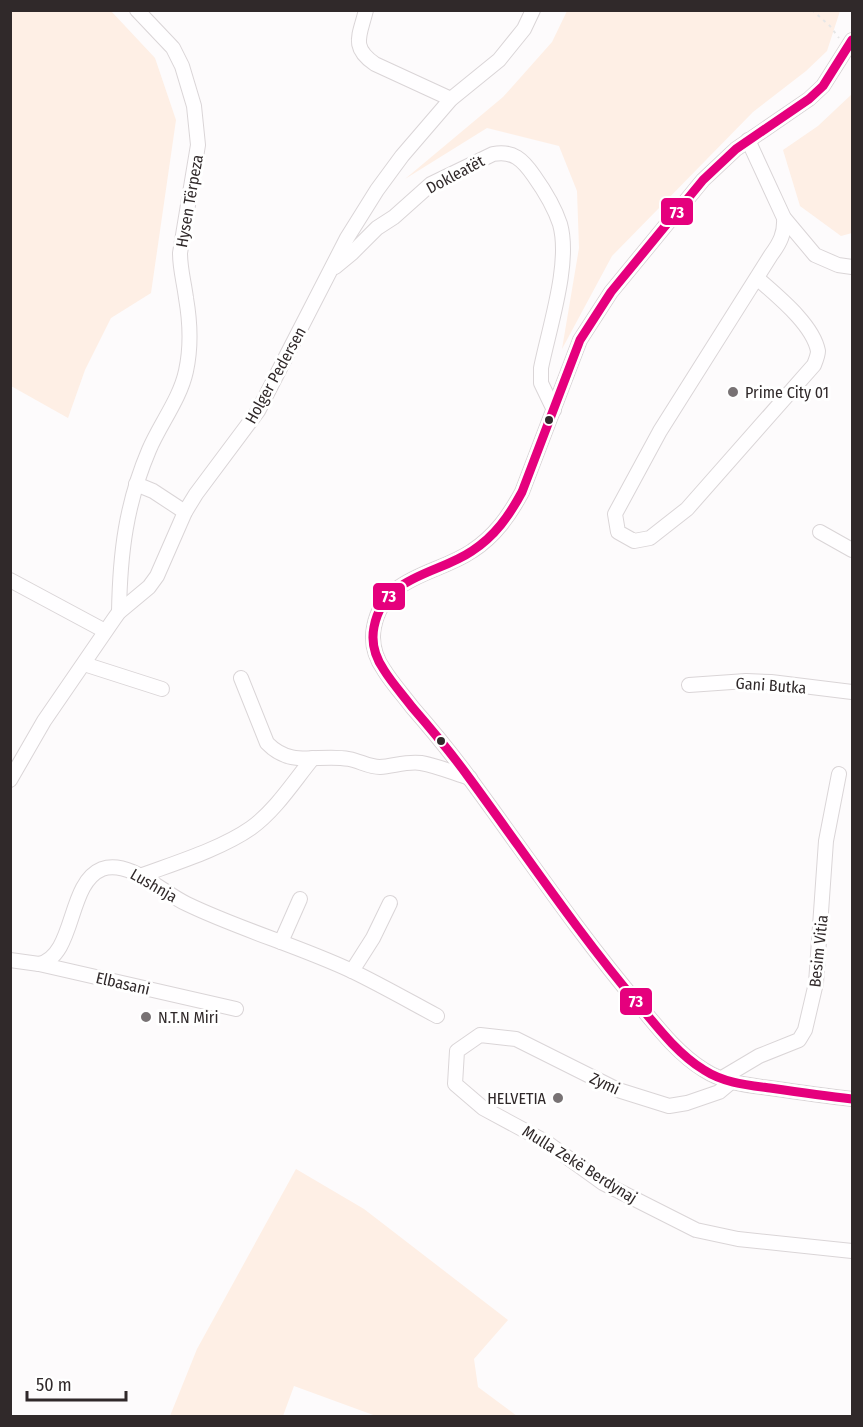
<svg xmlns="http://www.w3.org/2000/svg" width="863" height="1427" viewBox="0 0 863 1427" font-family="'Fira Sans Condensed',sans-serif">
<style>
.green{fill:#feefe5}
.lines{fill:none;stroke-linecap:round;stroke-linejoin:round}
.minor-casing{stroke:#dad5d7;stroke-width:16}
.path{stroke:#e6e6e6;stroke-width:2;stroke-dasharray:3 4.5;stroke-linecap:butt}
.minor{stroke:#fffeff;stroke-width:14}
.bus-1-casing{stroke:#fff;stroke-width:14}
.bus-1{stroke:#e5007d;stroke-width:9}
.poi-dot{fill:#787274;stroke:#fff;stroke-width:2}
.bus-dot{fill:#30292a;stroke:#fff;stroke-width:2}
.labels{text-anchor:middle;stroke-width:6;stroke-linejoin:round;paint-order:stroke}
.street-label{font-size:16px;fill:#30292a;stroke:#fff}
.poi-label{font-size:16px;fill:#30292a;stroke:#fff;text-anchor:start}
.line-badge{stroke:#fff;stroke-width:2}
.badge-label{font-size:16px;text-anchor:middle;font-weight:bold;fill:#fff}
</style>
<rect width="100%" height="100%" fill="#fdfbfc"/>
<!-- green -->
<g class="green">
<path d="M11 10 111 11 155 58 176 120 151 293 111 318 85 370 68 418 11 386Z"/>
<path d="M567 11H840L827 51 806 71 753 112 612 256 562 349 579 248 577 191 559 146 487 128 405 179 503 97 552 42Z"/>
<path d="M852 94V233L841 236 800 206 783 150 818 126Z"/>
<path d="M296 1169 364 1209 508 1320 474 1359 478 1387 517 1416H376L294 1386 283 1416H170L197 1349Z"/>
</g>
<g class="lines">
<defs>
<g id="minor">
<path d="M366 10C360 35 350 47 375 64L451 99"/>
<path d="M852 40 823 86 809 99 736 149 703 180 611 292 580 340 522 492C509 516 495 536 472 551 437 575 384 575 374 627 371 642 375 657 384 670 392 683 403 695 412 707 432 730 452 754 470 779 526 855 578 933 639 1005 658 1028 678 1054 704 1070 724 1083 747 1085 770 1088 797 1092 825 1096 852 1099"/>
<path d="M748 140 784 218 815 255 838 265 852 267"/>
<path d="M335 267 352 253 377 228 394 217 431 184 493 154C513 150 523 160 534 176 544 190 554 206 560 224 571 263 549 328 541 368V383L554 410"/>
<path d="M757 278C776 295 813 324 818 351 818 355 816 360 814 365L687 509 650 538 634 541 618 532 615 514 660 431 771 255C780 243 785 233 784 218"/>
<path d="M136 484 153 491 185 512"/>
<path d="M820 532 852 550"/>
<path d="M10 580 105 631"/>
<path d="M119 612C120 553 126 504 149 450 160 424 180 399 186 371 191 348 190 321 186 298 184 282 180 269 180 253L198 145 194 106 182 66 173 48 137 10"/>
<path d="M84 664 162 689"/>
<path d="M241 678 267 743C292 769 318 753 349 759 360 761 369 767 380 767 394 766 407 761 421 763 438 766 454 773 470 778"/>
<path d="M689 685 746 681 771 682 852 692"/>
<path d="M10 780 44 721 114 619 119 612 149 587 157 576 185 512 196 494 258 411 347 238 377 190 402 156 451 99 499 60 524 29 533 10"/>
<path d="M140 876C175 863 221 849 251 828 276 810 294 781 313 758"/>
<path d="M281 942 300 899"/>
<path d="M10 960 39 964 236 1009"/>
<path d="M39 964C76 955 67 883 102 869 129 859 163 893 187 904 241 930 299 946 352 971 381 985 409 1001 437 1016"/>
<path d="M352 971 373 938 390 903"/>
<path d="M722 1078 759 1056 799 1040 805 1030 816 983 826 841 839 774"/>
<path d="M731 1082 719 1092 687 1103 669 1106 618 1090 516 1039 480 1035 457 1051 455 1084 483 1108 546 1142 603 1183 696 1230 738 1239 852 1251"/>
</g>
</defs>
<!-- minor casing -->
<use href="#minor" class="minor-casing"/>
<!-- path -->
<path class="path" d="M812 10 830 26 839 38"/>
<!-- minor -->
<use href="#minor" class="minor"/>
<defs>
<path id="bus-1" d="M852 40 823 86 809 99 736 149 703 180 611 292 580 340 522 492C509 516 495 536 472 551 437 575 384 575 374 627 371 642 375 657 384 670 392 683 403 695 412 707 432 730 452 754 470 779 526 855 578 933 639 1005 658 1028 678 1054 704 1070 724 1083 747 1085 770 1088 797 1092 825 1096 852 1099"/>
</defs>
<!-- bus-1 casing -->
<use href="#bus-1" class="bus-1-casing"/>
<!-- bus-1 -->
<use href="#bus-1" class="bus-1"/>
</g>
<!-- markers -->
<g class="poi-dot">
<circle cx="733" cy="392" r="6"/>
<circle cx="146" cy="1017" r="6"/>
<circle cx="558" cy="1098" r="6"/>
</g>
<g class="bus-dot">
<circle cx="549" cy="420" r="5"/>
<circle cx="441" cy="741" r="5"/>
</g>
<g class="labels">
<!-- street labels -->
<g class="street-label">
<text transform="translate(455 174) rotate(-28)" y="6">Dokleatët</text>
<text transform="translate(189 201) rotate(-80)" y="6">Hysen Tërpeza</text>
<text transform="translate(275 375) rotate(-61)" y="6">Holger Pedersen</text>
<text transform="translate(771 685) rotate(4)" y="6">Gani Butka</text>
<text transform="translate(154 885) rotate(30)" y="6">Lushnja</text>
<text transform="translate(818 951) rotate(-84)" y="6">Besim Vitia</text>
<text transform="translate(123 983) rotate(13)" y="6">Elbasani</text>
<text transform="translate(605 1083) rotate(25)" y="6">Zymi</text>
<text transform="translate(580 1164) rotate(32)" y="6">Mulla Zekë Berdynaj</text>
</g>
<!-- poi labels -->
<g class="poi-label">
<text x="745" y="398">Prime City 01</text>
<text x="158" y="1023">N.T.N Miri</text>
<text x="546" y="1104" text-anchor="end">HELVETIA</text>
</g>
</g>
<g class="line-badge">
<rect x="660" y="197" width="34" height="29" rx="6" fill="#e5007d"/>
<rect x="372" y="582" width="34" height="29" rx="6" fill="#e5007d"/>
<rect x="619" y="987" width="34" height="29" rx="6" fill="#e5007d"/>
</g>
<g class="badge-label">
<text x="677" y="218">73</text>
<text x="389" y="602">73</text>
<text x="636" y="1007">73</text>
</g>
<!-- border -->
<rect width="863" height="1427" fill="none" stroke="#30292a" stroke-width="24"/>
<!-- scale -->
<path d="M27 1391v9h99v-9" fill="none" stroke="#30292a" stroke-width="3"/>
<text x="36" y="1391" font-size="18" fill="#30292a" stroke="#ffffff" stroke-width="4.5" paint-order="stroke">50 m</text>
</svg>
